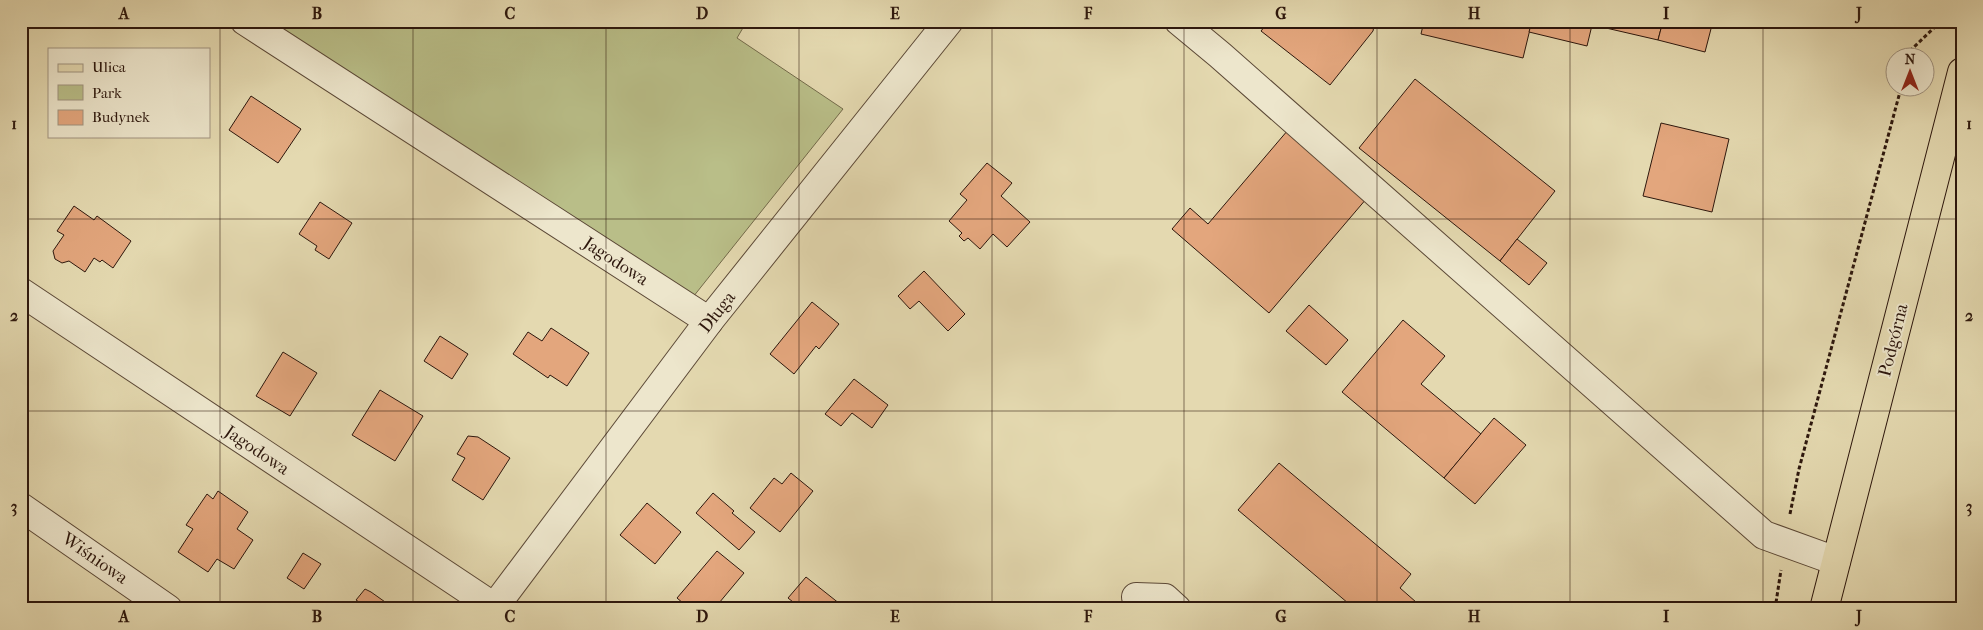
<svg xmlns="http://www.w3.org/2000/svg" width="1983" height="630" viewBox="0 0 1983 630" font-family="'IM FELL French Canon',serif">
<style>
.green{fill:#b9be88;stroke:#736a4a}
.building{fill:#e3a67d;stroke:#2d170d}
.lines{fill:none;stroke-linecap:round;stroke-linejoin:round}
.minor-casing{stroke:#5b4836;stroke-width:30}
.major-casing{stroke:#2d170d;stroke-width:30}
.path{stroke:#2d170d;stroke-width:3;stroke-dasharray:4 2.5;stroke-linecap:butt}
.minor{stroke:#ede6cc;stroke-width:28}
.major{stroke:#e4d9b0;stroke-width:28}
.grid{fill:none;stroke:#2d170d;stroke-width:1;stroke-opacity:0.55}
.labels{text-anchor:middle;stroke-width:4;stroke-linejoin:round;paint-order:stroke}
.street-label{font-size:18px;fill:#2d170d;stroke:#ede6cc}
.neatline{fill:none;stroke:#2d170d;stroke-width:2}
.grid-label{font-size:16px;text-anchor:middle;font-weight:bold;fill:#2d170d}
</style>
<rect width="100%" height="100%" fill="#e4d9b0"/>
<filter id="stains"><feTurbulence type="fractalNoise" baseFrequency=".004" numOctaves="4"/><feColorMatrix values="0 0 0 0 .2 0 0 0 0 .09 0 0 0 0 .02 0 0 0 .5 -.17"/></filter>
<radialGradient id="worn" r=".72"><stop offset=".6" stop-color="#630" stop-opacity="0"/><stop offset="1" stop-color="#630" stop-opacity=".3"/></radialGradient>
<!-- green -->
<path class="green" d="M267 21H747L737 38 843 109 693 297Z"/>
<!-- building -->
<g class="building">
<path d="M1269 21H1375L1373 31 1330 85 1261 31Z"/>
<path d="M1424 21H1532L1523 58 1421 34Z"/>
<path d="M1532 21H1593L1587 46 1529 32Z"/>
<path d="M1593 21H1663L1658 40 1593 25Z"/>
<path d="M1663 21H1713L1705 52 1658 40Z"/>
<path d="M1415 79 1555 191 1500 261 1359 148Z"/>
<path d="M251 96 301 129 278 163 229 130Z"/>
<path d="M1661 123 1729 139 1712 212 1643 196Z"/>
<path d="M1288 130 1367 198 1269 313 1172 229 1190 208 1208 224Z"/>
<path d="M987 163 1012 183 1001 196 1030 222 1007 247 993 234 980 249 968 238 964 241 959 236 962 233 949 221 967 200 960 194Z"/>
<path d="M320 202 352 223 329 259 315 250 317 246 299 234Z"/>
<path d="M74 206 94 220 97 216 131 241 113 268 102 260 100 262 94 258 85 272 69 261 62 263 55 259 53 251 64 235 57 231Z"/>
<path d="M1517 239 1547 263 1529 285 1500 261Z"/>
<path d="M924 271 965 314 948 331 919 301 910 309 898 296Z"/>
<path d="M812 302 839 324 819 349 816 346 794 374 770 354Z"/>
<path d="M1309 305 1348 340 1326 365 1286 331Z"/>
<path d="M1403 320 1445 356 1421 384 1481 434 1444 478 1342 392Z"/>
<path d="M551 328 589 353 567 386 550 375 548 378 513 354 528 332 542 341Z"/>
<path d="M440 336 468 354 452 379 424 361Z"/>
<path d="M283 352 317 373 290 416 256 396Z"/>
<path d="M854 379 888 405 872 428 852 413 841 426 825 414Z"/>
<path d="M380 390 423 416 395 461 352 435Z"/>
<path d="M1494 418 1526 445 1475 504 1444 478Z"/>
<path d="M468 436 478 437 510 458 483 500 452 480 465 458 457 454Z"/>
<path d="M1279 463 1411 574 1400 588 1416 602 1410 609H1355L1238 510Z"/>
<path d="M791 473 813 491 780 532 750 508 774 478 782 484Z"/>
<path d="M218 491 248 512 237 529 253 540 234 569 217 559 208 572 178 552 193 529 186 525 207 494 213 499Z"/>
<path d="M713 493 734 511 732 513 755 532 739 550 696 513Z"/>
<path d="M647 503 681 532 655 564 620 535Z"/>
<path d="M717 551 744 573 714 609H690L677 598Z"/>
<path d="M303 553 321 564 304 589 287 578Z"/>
<path d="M806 577 840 604 836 609H802L788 598Z"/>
<path d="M365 589 371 592 395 609H358L362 604 356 600Z"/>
</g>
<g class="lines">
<defs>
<g id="minor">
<path d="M245 21 709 321"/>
<path d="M1179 21 1220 55 1764 535 1836 561"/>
<path d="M21 292 494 607"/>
<path d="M21 507 168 609"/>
<path d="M1136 597 1165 598 1177 609"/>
<path d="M493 609 709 321 949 21"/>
</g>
<path id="major" d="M1824 609 1962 72"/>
</defs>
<!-- minor casing -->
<use href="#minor" class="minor-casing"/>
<!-- major casing -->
<use href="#major" class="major-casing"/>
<!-- path -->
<g class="path">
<path d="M1909 58 1911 50 1941 21"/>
<path d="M1790 514 1799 469 1901 88"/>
<path d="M1775 609 1781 570"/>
</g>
<!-- minor -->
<use href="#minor" class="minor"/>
<!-- major -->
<use href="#major" class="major"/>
</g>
<!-- grid -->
<path class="grid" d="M220 21V609M413 21V609M606 21V609M799 21V609M992 21V609M1184 21V609M1377 21V609M1570 21V609M1763 21V609M21 219H1962M21 411H1962"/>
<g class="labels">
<!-- street labels -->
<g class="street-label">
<text transform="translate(616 261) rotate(33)" y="6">Jagodowa</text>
<text transform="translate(717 312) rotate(-52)" y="6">Długa</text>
<text transform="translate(1893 340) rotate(-76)" y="6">Podgórna</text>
<text transform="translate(257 450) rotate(34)" y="6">Jagodowa</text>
<text transform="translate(95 558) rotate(35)" y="6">Wiśniowa</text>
</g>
</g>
<!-- margin -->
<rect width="1983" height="630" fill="none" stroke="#e4d9b0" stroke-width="55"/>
<!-- legend -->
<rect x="48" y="48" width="162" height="90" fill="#ede6cc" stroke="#a09380"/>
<rect x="58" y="64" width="25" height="8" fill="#e4d9b0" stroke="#a09380"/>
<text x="92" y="72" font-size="15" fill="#2d170d">Ulica</text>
<rect x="58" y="85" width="25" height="15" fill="#b9be88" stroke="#a09380"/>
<text x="92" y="98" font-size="15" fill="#2d170d">Park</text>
<rect x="58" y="110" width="25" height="15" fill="#e3a67d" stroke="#a09380"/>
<text x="92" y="122" font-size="15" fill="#2d170d">Budynek</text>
<!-- north arrow -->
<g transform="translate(1910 72)"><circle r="24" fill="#ede6cc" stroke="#a09380"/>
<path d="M0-4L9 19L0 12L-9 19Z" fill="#8f2418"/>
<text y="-8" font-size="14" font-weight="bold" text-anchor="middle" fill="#2d170d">N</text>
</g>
<rect x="28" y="28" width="1928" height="574" class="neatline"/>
<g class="grid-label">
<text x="124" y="19">A</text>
<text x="317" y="19">B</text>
<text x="510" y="19">C</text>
<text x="702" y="19">D</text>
<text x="895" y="19">E</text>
<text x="1088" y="19">F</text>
<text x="1281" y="19">G</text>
<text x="1474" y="19">H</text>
<text x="1666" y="19">I</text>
<text x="1859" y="19">J</text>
<text x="14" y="129">1</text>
<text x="1969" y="129">1</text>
<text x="14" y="321">2</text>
<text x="1969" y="321">2</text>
<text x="14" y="512">3</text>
<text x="1969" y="512">3</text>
<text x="124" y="622">A</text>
<text x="317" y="622">B</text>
<text x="510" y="622">C</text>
<text x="702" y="622">D</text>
<text x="895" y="622">E</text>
<text x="1088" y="622">F</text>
<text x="1281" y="622">G</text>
<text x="1474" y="622">H</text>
<text x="1666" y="622">I</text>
<text x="1859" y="622">J</text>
</g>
<rect width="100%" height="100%" filter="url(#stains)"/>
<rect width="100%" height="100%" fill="url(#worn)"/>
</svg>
